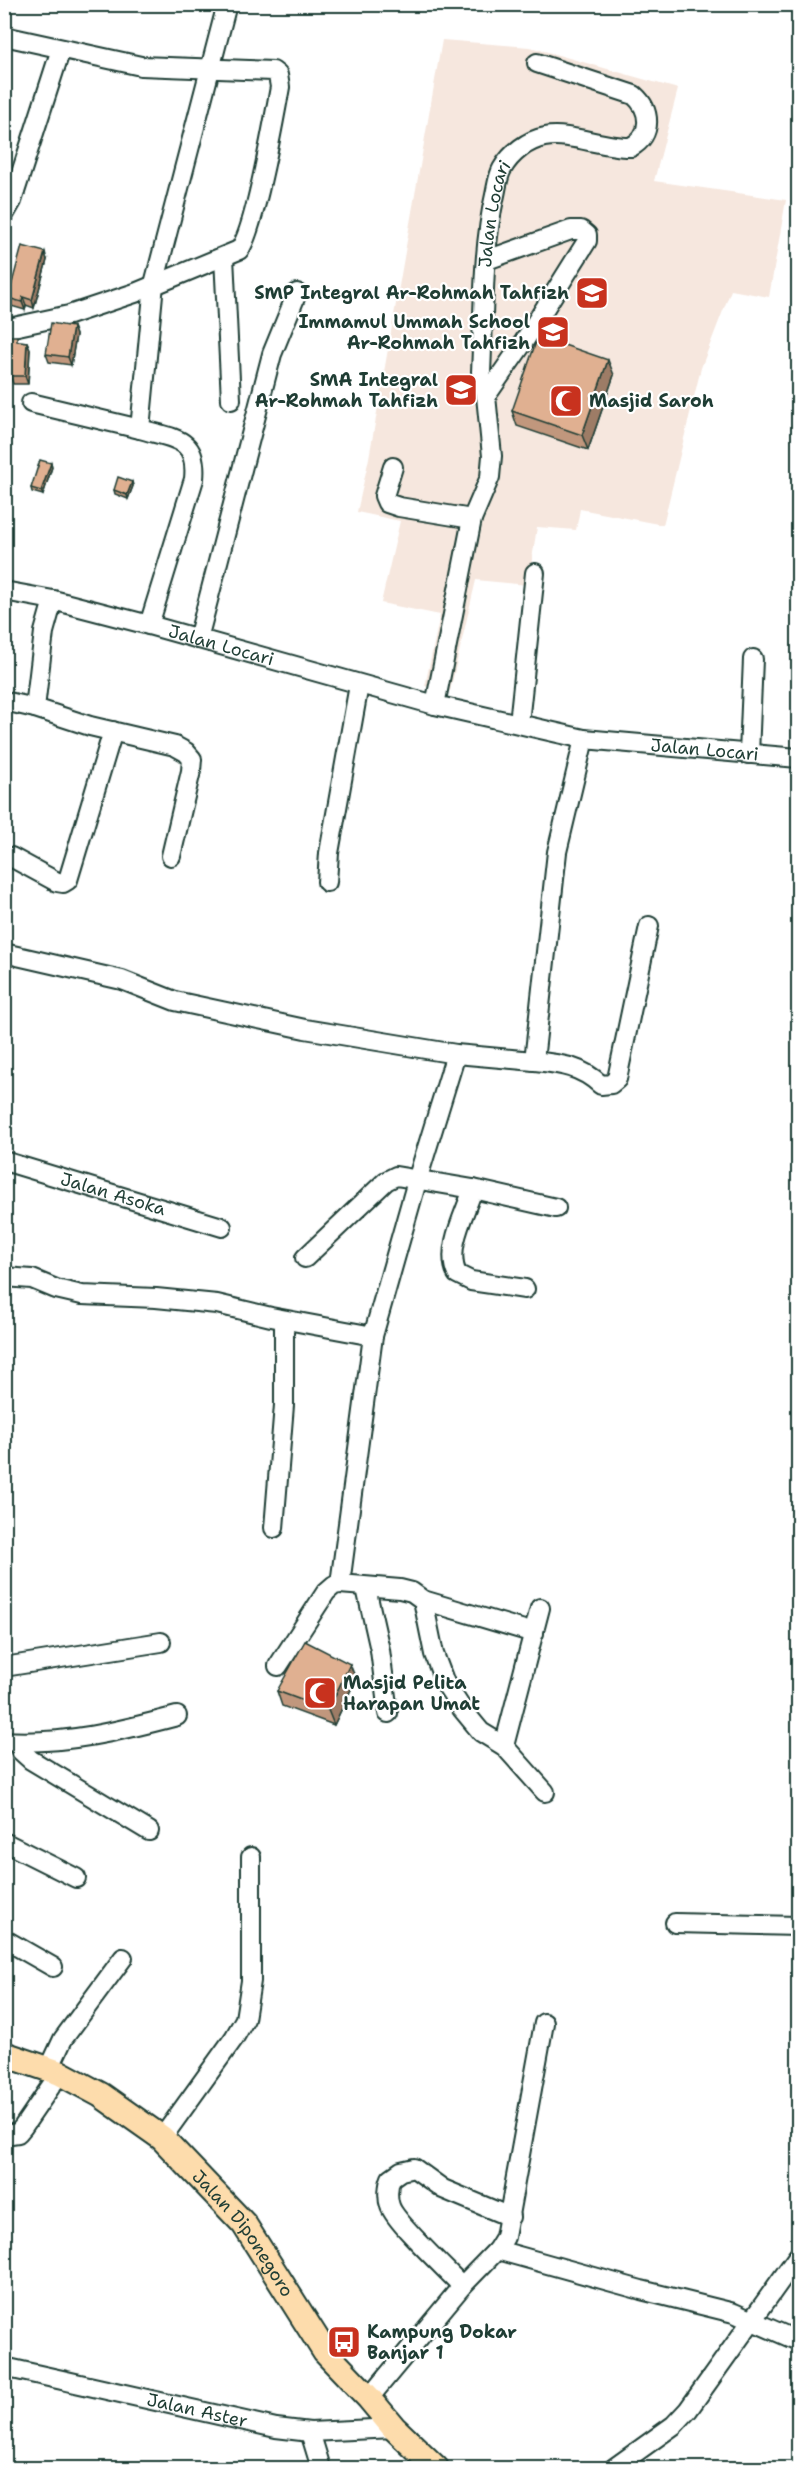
<svg xmlns="http://www.w3.org/2000/svg" width="803" height="2473" viewBox="0 0 803 2473" font-family="'Shantell Sans',sans-serif">
<style>
.built{fill:#f6e7de}
.lines{fill:none;stroke-linecap:round;stroke-linejoin:round}
.minor-casing{stroke:#1f3d34;stroke-width:22}
.major-casing{stroke:#1f3d34;stroke-width:28}
.minor{stroke:#fff;stroke-width:18}
.major{stroke:#fddcac;stroke-width:24}
.wall{fill:#c1977d;stroke:#1f3d34;stroke-width:1.5}
.shaded-wall{fill:#9d7b66;stroke:#1f3d34;stroke-width:1.5}
.building{fill:#e0b091;stroke:#1f3d34;stroke-width:1.5}
.labels{text-anchor:middle;stroke-width:4.5;stroke-linejoin:round;paint-order:stroke}
.street-label{font-size:18px;fill:#1f3d34;stroke:#fff}
.poi-label{font-size:18px;font-weight:bold;fill:#1f3d34;stroke:#fff;text-anchor:end}
</style>
<rect width="100%" height="100%" fill="#fff"/>
<filter id="ink" filterUnits="userSpaceOnUse"><feTurbulence type="fractalNoise" baseFrequency=".0167" numOctaves="2"/><feDisplacementMap in="SourceGraphic" scale="12" xChannelSelector="R" yChannelSelector="G"/><feConvolveMatrix kernelMatrix="1 2 1 2 8 2 1 2 1" color-interpolation-filters="sRGB"/></filter>
<g filter="url(#ink)">
<!-- built -->
<path class="built" d="M442 40 530 47 678 89 654 181 786 200 769 297 731 290 701 368 663 525 580 509 576 530 537 527 528 585 476 580 450 691 425 686 440 615 381 603 400 521 357 512 369 458Z"/>
<g class="lines">
<defs>
<g id="minor">
<path d="M4 36 141 66 273 71 278 75 280 87C275 115 254 233 239 250L135 293 69 315 4 329"/>
<path d="M4 215 12 201 61 49"/>
<path d="M224 257 231 400"/>
<path d="M486 396 523 343 587 241V235L581 230H571L487 260"/>
<path d="M31 403 140 429"/>
<path d="M393 467 384 496 387 503 399 507 472 519"/>
<path id="s1" d="M4 591 53 600 149 625 435 705 584 739 798 758"/>
<path d="M53 600 44 632 35 708 90 726 175 746 186 752 192 759 191 771 171 856"/>
<path d="M149 625 194 479C198 437 174 439 140 429L154 284 227 4"/>
<path d="M198 639 272 354 297 293"/>
<path d="M4 701 35 708"/>
<path id="s2" d="M435 705 472 519 490 477 492 456 486 396 481 372C484 315 482 250 495 195 497 186 498 176 502 169 511 153 528 140 545 137 569 132 604 148 631 147 653 135 651 110 634 95L537 63"/>
<path d="M519 723 535 573"/>
<path d="M749 754 753 659"/>
<path d="M11 857 57 882 63 883 68 880 113 731"/>
<path d="M327 882 329 853 359 685"/>
<path d="M4 953 122 980 175 1001 305 1029 456 1054 534 1061 557 852 584 739"/>
<path d="M534 1061C561 1064 581 1066 601 1085L611 1084 617 1079 649 926"/>
<path id="s3" d="M4 1161 222 1227"/>
<path d="M473 1189C465 1214 445 1249 457 1274L471 1281 525 1289"/>
<path d="M305 1258 386 1181 396 1176 473 1189 556 1208"/>
<path d="M4 1277 32 1279 56 1289 82 1295 156 1298 217 1304 271 1317 373 1336"/>
<path d="M274 1528 284 1405V1320"/>
<path d="M340 1584 400 1589 412 1592 423 1600 534 1633"/>
<path d="M366 1588 380 1650 388 1713"/>
<path d="M423 1600 434 1654 445 1683 462 1709 481 1732 504 1746 545 1792"/>
<path d="M278 1666 326 1592 334 1585 340 1584 373 1336 419 1174 456 1054"/>
<path d="M4 1667 161 1642"/>
<path d="M4 1741C64 1745 120 1731 177 1716"/>
<path d="M18 1742 21 1751 31 1760 149 1831"/>
<path d="M504 1746 540 1608"/>
<path d="M4 1842 76 1878"/>
<path d="M675 1923 798 1926"/>
<path d="M4 1939 53 1967"/>
<path d="M49 2069 63 2039 123 1958"/>
<path d="M4 2135 18 2133 23 2127 60 2073"/>
<path d="M162 2138 234 2038 245 2019 251 1981V1857"/>
<path d="M497 2250 641 2290 734 2313 798 2341"/>
<path d="M462 2286C448 2271 395 2222 390 2206 387 2198 388 2185 391 2178L401 2171 414 2168 443 2189 510 2217"/>
<path id="s4" d="M4 2367 276 2428 310 2432 394 2428"/>
<path d="M369 2398 462 2286 497 2250 505 2237 544 2023"/>
<path d="M310 2432 321 2468"/>
<path d="M614 2468 674 2425 688 2410 798 2256"/>
</g>
<g id="major">
<path id="s5" d="M4 2054 60 2073 101 2095 162 2138 244 2224 325 2352 369 2398 394 2428 436 2468"/>
</g>
</defs>
<!-- minor casing -->
<use href="#minor" class="minor-casing"/>
<!-- major casing -->
<use href="#major" class="major-casing"/>
<!-- minor -->
<use href="#minor" class="minor"/>
<!-- major -->
<use href="#major" class="major"/>
</g>
<!-- wall -->
<g class="wall">
<path d="M47 260 34 308 26 305 25 310 11 306 8 298Z"/>
<path d="M73 327 76 335 71 365 49 362 46 354Z"/>
<path d="M4 336 19 341 27 342 30 349 28 384H13L11 378H4Z"/>
<path d="M614 375 588 450 517 426 512 411Z"/>
<path d="M52 467 43 495 32 492 31 488Z"/>
<path d="M132 482 133 486 128 499 115 494 114 490Z"/>
<path d="M356 1679 334 1725 282 1706 277 1691Z"/>
</g>
<!-- shaded-wall -->
<g class="shaded-wall">
<path d="M45 252 47 260 34 308 32 300Z"/>
<path d="M23 297 26 305 25 310 22 302Z"/>
<path d="M73 327 76 335 71 365 68 357Z"/>
<path d="M27 342 30 349 28 384 25 376Z"/>
<path d="M608 360 614 375 588 450 582 435Z"/>
<path d="M51 463 52 467 43 495 41 491Z"/>
<path d="M4 476 8 485 4 529Z"/>
<path d="M132 482 133 486 128 499 127 495Z"/>
<path d="M350 1664 356 1679 334 1725 328 1710Z"/>
</g>
<!-- building -->
<g class="building">
<path d="M22 246 45 252 32 300 23 297 22 302 8 298Z"/>
<path d="M51 323 73 327 68 357 46 354Z"/>
<path d="M4 336H17V341L27 342 25 376H10V371L4 370Z"/>
<path d="M538 336 608 360 582 435 512 411Z"/>
<path d="M40 460 51 463 41 491 31 488Z"/>
<path d="M118 477 132 482 127 495 114 490Z"/>
<path d="M305 1641 350 1664 328 1710 277 1691Z"/>
</g>
</g>
<!-- icons -->
<defs>
<symbol id="school-square" viewBox="-11 -11 22 22"><rect x="-9" y="-9" width="18" height="18" rx="4" fill="#c8321e" stroke="#fff"/><path d="M0-5L7-2L0 1L-7-2ZM-4 1L0 2.5L4 1V4Q0 6-4 4Z" fill="#fff"/></symbol>
<symbol id="mosque-square" viewBox="-11 -11 22 22"><rect x="-9" y="-9" width="18" height="18" rx="4" fill="#c8321e" stroke="#fff"/><path d="M3.5-4.9A6 6 0 1 0 3.5 4.9A5 5 0 1 1 3.5-4.9Z" fill="#fff"/></symbol>
<symbol id="bus-square" viewBox="-11 -11 22 22"><rect x="-9" y="-9" width="18" height="18" rx="4" fill="#c8321e" stroke="#fff"/><path d="M-5-6H5V4H4V6H2V4H-2V6H-4V4H-5ZM-3.5-4V0h7V-4ZM-3.5 1.2v1.5H-2V1.2ZM2 1.2v1.5H3.5V1.2Z" fill="#fff"/></symbol>
</defs>
<g fill-rule="evenodd">
<use href="#school-square" x="573" y="274" width="38" height="38"/>
<use href="#school-square" x="534" y="313" width="38" height="38"/>
<use href="#school-square" x="442" y="371" width="38" height="38"/>
<use href="#mosque-square" x="547" y="382" width="38" height="38"/>
<use href="#mosque-square" x="301" y="1674" width="38" height="38"/>
<use href="#bus-square" x="325" y="2323" width="38" height="38"/>
</g>
<g class="labels">
<!-- street labels -->
<g class="street-label">
<text dy="6" stroke="none"><textPath href="#s2" startOffset="500">Jalan Locari</textPath></text>
<text dy="6" stroke="none"><textPath href="#s1" startOffset="224">Jalan Locari</textPath></text>
<text dy="6" stroke="none"><textPath href="#s1" startOffset="720">Jalan Locari</textPath></text>
<text dy="6" stroke="none"><textPath href="#s3" startOffset="114">Jalan Asoka</textPath></text>
<text dy="6" stroke="none"><textPath href="#s5" startOffset="306">Jalan Diponegoro</textPath></text>
<text dy="6" stroke="none"><textPath href="#s4" startOffset="198">Jalan Aster</textPath></text>
</g>
<!-- poi labels -->
<g class="poi-label">
<text x="569" y="299">SMP Integral Ar-Rohmah Tahfizh</text>
<text x="530" y="328">Immamul Ummah School<tspan x="530" dy="21">Ar-Rohmah Tahfizh</tspan></text>
<text x="438" y="386">SMA Integral<tspan x="438" dy="21">Ar-Rohmah Tahfizh</tspan></text>
<text x="589" y="407" text-anchor="start">Masjid Saroh</text>
<text x="343" y="1689" text-anchor="start">Masjid Pelita<tspan x="343" dy="21">Harapan Umat</tspan></text>
<text x="367" y="2338" text-anchor="start">Kampung Dokar<tspan x="367" dy="21">Banjar 1</tspan></text>
</g>
</g>
<!-- margin -->
<rect width="803" height="2473" fill="none" stroke="#fff" stroke-width="24"/>
<rect x="12" y="12" width="779" height="2449" fill="none" stroke="#1f3d34" stroke-width="2" filter="url(#ink)"/>
</svg>
